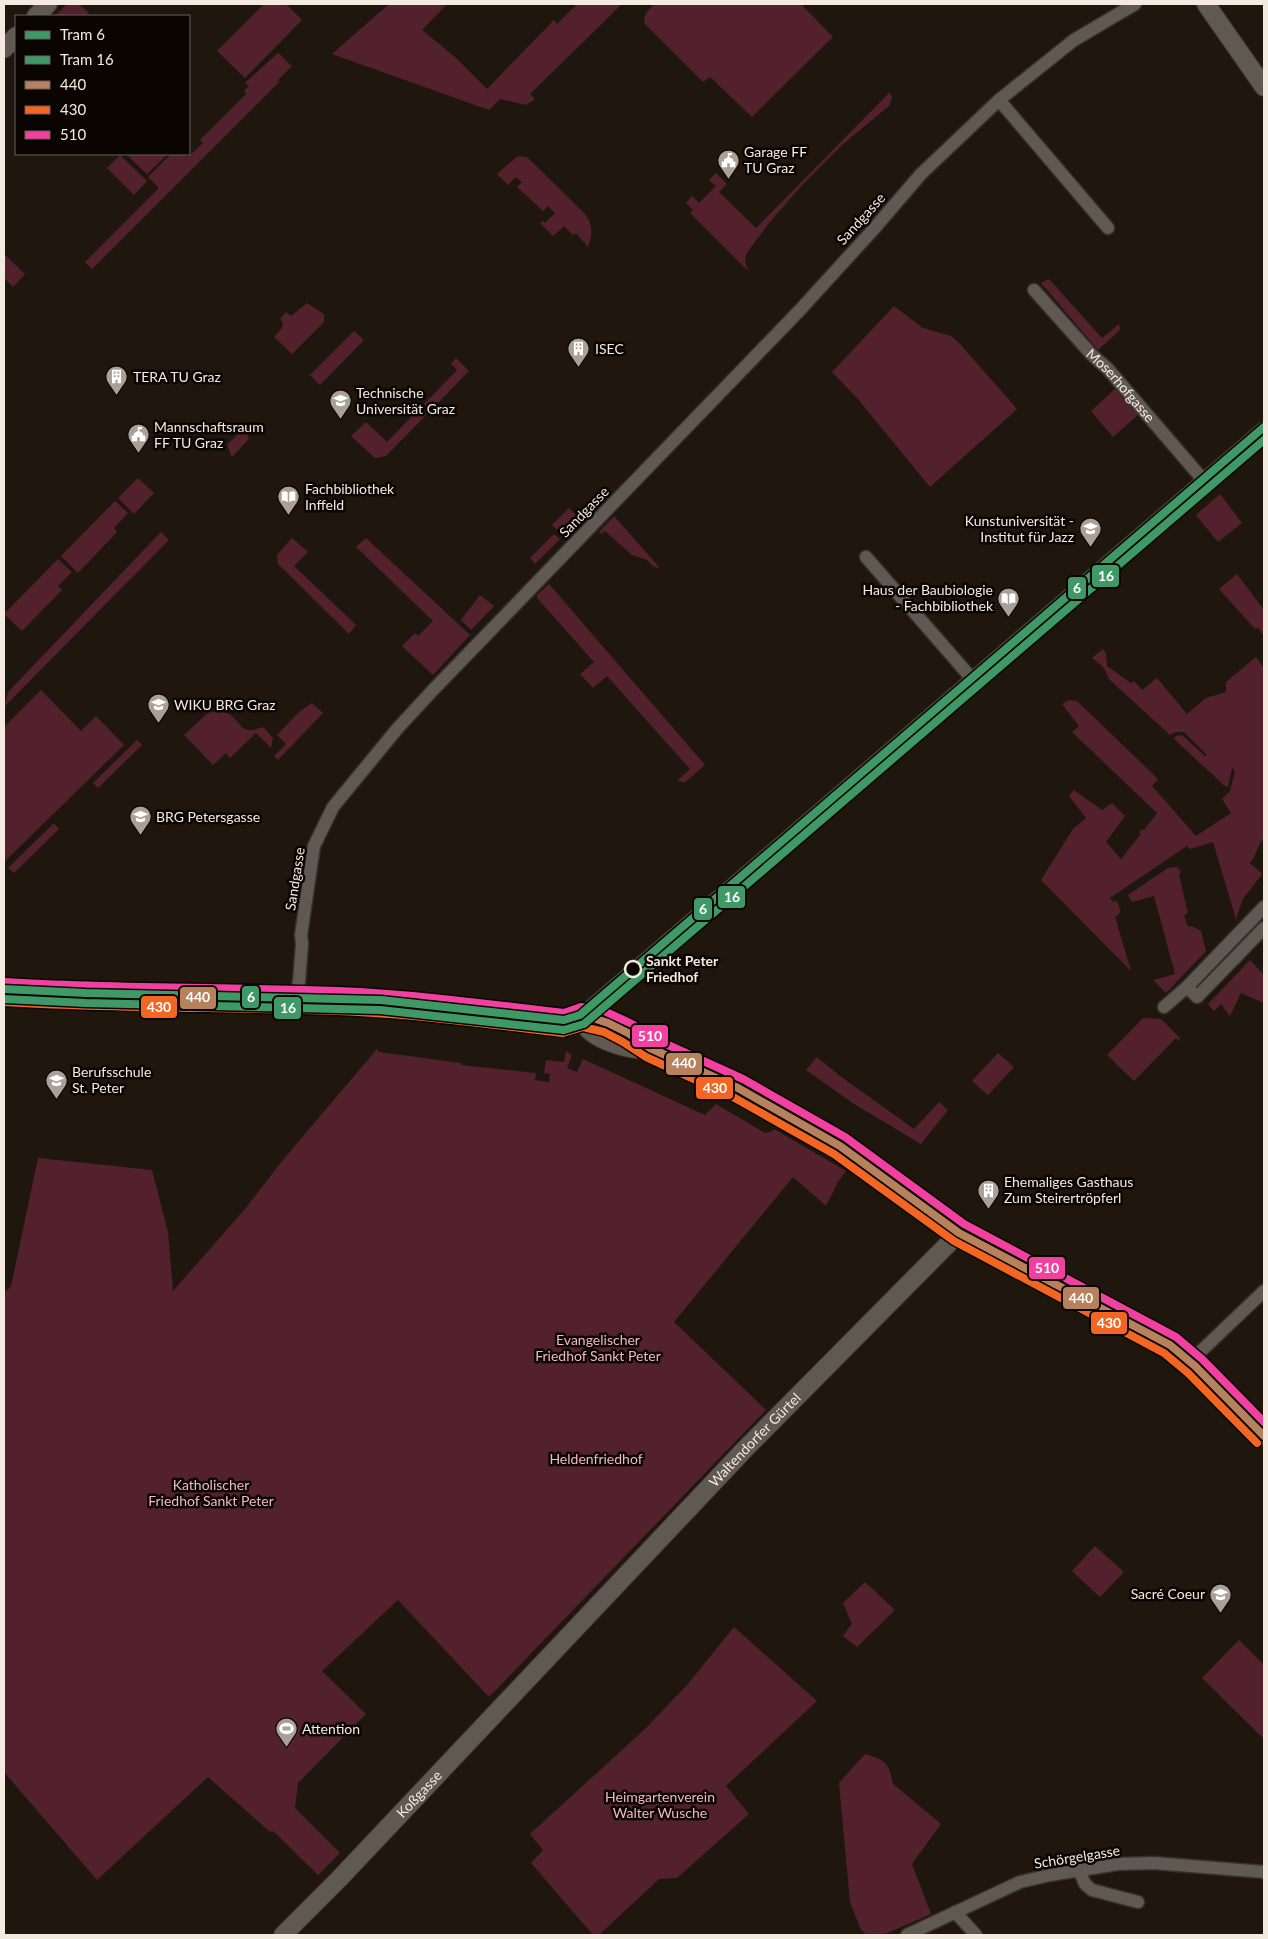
<svg xmlns="http://www.w3.org/2000/svg" width="1268" height="1939" viewBox="0 0 1268 1939" font-family="Lato,sans-serif">
<style>
.green{fill:#52212d}
.lines{fill:none;stroke-linecap:round;stroke-linejoin:round}
.street-casing{stroke:#37312b;stroke-width:15}
.secondary-casing{stroke:#37312b;stroke-width:20}
.street{stroke:#605952;stroke-width:12}
.secondary{stroke:#605952;stroke-width:18}
.bus-1-casing{stroke:#0a0501;stroke-width:11}
.bus-2-casing{stroke:#0a0501;stroke-width:11}
.bus-3-casing{stroke:#0a0501;stroke-width:11}
.bus-1{stroke:#b6815c;stroke-width:8}
.bus-2{stroke:#f26522;stroke-width:8}
.bus-3{stroke:#f240a1;stroke-width:8}
.tram-1-casing{stroke:#0a0501;stroke-width:11}
.tram-2-casing{stroke:#0a0501;stroke-width:11}
.tram-1{stroke:#3e9966;stroke-width:8}
.tram-2{stroke:#3e9966;stroke-width:8}
.stop-dot{fill:#0a0501;stroke:#f5eadf;stroke-width:2.5}
.labels{text-anchor:middle;stroke-width:5;stroke-linejoin:round;paint-order:stroke}
.poi-label{font-size:14px;fill:#f5eadf;stroke:#0a0501;text-anchor:start}
.street-label{font-size:14px;fill:#f5eadf;stroke:#0a0501}
.stop-label{font-size:14px;font-weight:bold;fill:#f5eadf;stroke:#0a0501;text-anchor:start}
.park-label{font-size:14px;fill:#f4b6c3;stroke:#0a0501}
.line-badge{stroke:#0a0501;stroke-width:2}
.badge-label{font-size:14px;text-anchor:middle;font-weight:bold;fill:#fff}
</style>
<rect width="100%" height="100%" fill="#1f170e"/>
<!-- green -->
<g class="green">
<path d="M67 4H79L89 13 85 16H55Z"/>
<path d="M264 4H286L302 20 245 78 217 51Z"/>
<path d="M389 4H447L422 30 455 57 487 89 554 20 557 24 577 4H622L530 94 535 99 526 105 500 99 489 110 332 54Z"/>
<path d="M654 4H801L833 37 752 117 710 77 703 82 645 24C642 15 649 10 654 4Z"/>
<path d="M278 53 292 66 278 80 279 82 92 269 85 262 159 188 148 177 171 154H184L188 157 203 143 200 140 246 94 244 91 249 86 245 83Z"/>
<path d="M890 92 892 98 889 106 842 145 804 183 769 223 746 254 745 261 748 271 690 213 693 210 686 203 692 196 699 203 716 186 709 180 716 173 727 184 719 192 756 228Z"/>
<path d="M126 154H168L147 174Z"/>
<path d="M120 155 147 181 134 195 107 168Z"/>
<path d="M518 156 527 157 585 214C593 225 593 234 588 247L576 233 573 235 564 226 553 236 540 223 543 221 545 223 555 213 548 206 543 211 517 187 522 182 516 177 508 185 497 174Z"/>
<path d="M4 254 25 274 13 287 4 278Z"/>
<path d="M1049 279 1102 338 1119 324 1120 330 1098 350 1041 283Z"/>
<path d="M307 303 324 314V322L292 354 274 337 282 328 283 323 280 319 286 312 291 316Z"/>
<path d="M894 306 923 328 951 336 960 344 1017 409 930 487 857 398 832 372Z"/>
<path d="M354 331 364 340 320 385 310 375Z"/>
<path d="M456 358 469 371 386 456 375 458 351 436 366 422 387 442 457 370 451 364Z"/>
<path d="M1115 389 1138 415 1113 437 1091 411Z"/>
<path d="M244 428 249 439 232 457 227 445Z"/>
<path d="M138 478 154 493 134 514 118 498Z"/>
<path d="M1220 494 1242 523 1218 542 1196 515Z"/>
<path d="M115 501 128 513 114 528 117 532 78 573 61 556Z"/>
<path d="M569 508 579 518 563 535 552 525Z"/>
<path d="M614 516 660 568 654 567 647 560 632 555 605 531 602 534 599 532Z"/>
<path d="M161 532 169 540 4 707 8 692Z"/>
<path d="M554 534 560 539 535 564 530 558Z"/>
<path d="M292 538 308 552 294 566 356 625 349 634 278 564 277 555Z"/>
<path d="M366 538 470 635 433 675 402 646 415 633 418 636 433 621 356 547Z"/>
<path d="M58 559 72 572 58 586 62 590 22 631 4 614Z"/>
<path d="M1237 574 1264 610V636L1258 628 1255 629 1219 589Z"/>
<path d="M549 584 705 765 685 782 677 781 690 769 607 676 593 688 580 674 594 662 537 598V595Z"/>
<path d="M480 595 494 606 471 630 461 620Z"/>
<path d="M1103 649 1106 653 1107 666 1131 683 1134 681 1142 690 1157 678 1187 714 1206 698 1226 692V682L1256 657 1264 668V838C1257 846 1257 854 1250 863L1262 874 1243 899 1236 919 1213 842 1190 849 1187 846 1110 898 1113 902 1117 901 1121 912 1115 917 1131 971 1041 880 1073 829 1086 818 1069 796 1074 790 1102 810 1112 803 1125 816 1106 842 1121 859 1141 834 1139 833 1142 829 1144 830 1157 813 1072 732 1079 726 1062 704 1069 700 1077 701 1158 779 1152 786 1196 836 1231 813 1222 799 1230 791 1235 771 1232 768 1228 787 1225 786 1174 739 1176 736 1182 735 1205 756 1207 755 1184 732H1176L1170 735 1109 679 1104 668 1092 658Z"/>
<path d="M41 690 81 731 96 716 124 745 4 862V727Z"/>
<path d="M312 703 323 713 278 760 274 756 286 744 277 735 299 712Z"/>
<path d="M217 711C221 712 226 712 229 714 243 723 239 736 263 727L273 738 271 748 256 733 230 758 226 753 213 765 184 735 208 713Z"/>
<path d="M137 740 142 745 98 788 93 783Z"/>
<path d="M54 823 59 829 14 873 8 868Z"/>
<path d="M1177 867 1181 872 1179 875 1188 913 1184 915 1188 927 1192 926 1201 931 1206 951 1166 993 1153 980 1175 974 1154 896 1132 902 1128 895 1168 868Z"/>
<path d="M1250 960 1264 975V1003L1241 993 1230 1016 1221 1004 1214 1011 1208 1004Z"/>
<path d="M1143 1018 1161 1019 1180 1038 1179 1041 1176 1038 1134 1081 1107 1055Z"/>
<path d="M377 1049 379 1052 461 1063V1065L536 1073 535 1080 549 1082 550 1074 544 1073 546 1060 564 1062 566 1051 572 1055 567 1068 577 1072 583 1059 705 1115 716 1104 765 1133 771 1132 774 1129 846 1171 838 1182 826 1206 793 1177 674 1322 766 1410 490 1696 487 1695 398 1600 322 1671 366 1714 298 1783 295 1808 340 1853 318 1875 273 1831 270 1832 208 1777 97 1880 4 1772V1293L11 1286 38 1158 152 1170 168 1232 173 1291 245 1209 282 1161Z"/>
<path d="M998 1053 1014 1067 988 1095 972 1081Z"/>
<path d="M817 1057 840 1076 914 1129 939 1102 948 1110 921 1144 854 1104 806 1070Z"/>
<path d="M1095 1546 1124 1572 1100 1597 1072 1571Z"/>
<path d="M865 1582 895 1610 857 1647 843 1636 852 1624 843 1603Z"/>
<path d="M734 1627 817 1701 726 1786 749 1814 677 1878 659 1879 599 1935H593L531 1863 543 1850 530 1834 646 1728 687 1685Z"/>
<path d="M1239 1640 1264 1665V1739L1202 1678Z"/>
<path d="M865 1754C886 1760 889 1763 893 1784L941 1824 912 1864 931 1914 883 1935H867L861 1930 850 1902 839 1783Z"/>
</g>
<g class="lines">
<defs>
<g id="street">
<path d="M999 100 1108 228"/>
<path id="s1" d="M1034 290 1092 355 1108 369 1205 482"/>
<path d="M866 557 974 681"/>
<path d="M1187 987 1197 997 1264 928"/>
<path d="M295 1000 299 982 302 944 301 935 314 846 333 807 397 729 433 690 799 311 872 231 921 174 999 100 1074 40 1135 4"/>
<path d="M1164 1007 1187 987 1264 907"/>
<path d="M1188 1360 1200 1352 1264 1291"/>
<path d="M1079 1870 1085 1884 1092 1890 1138 1902"/>
<path d="M955 1912 976 1935"/>
<path d="M907 1935 1020 1882 1050 1875 1118 1864 1154 1863 1264 1872"/>
</g>
<g id="secondary">
<path d="M1206 4 1264 87"/>
<path d="M36 16 48 4"/>
<path d="M4 49 16 36"/>
<path d="M4 992C115 1000 226 997 337 1001 413 1004 489 1014 564 1023L582 1017 1264 431"/>
<path d="M582 1017C606 1021 631 1032 650 1048L738 1088 808 1127 840 1146 959 1233 1103 1308 1170 1345 1195 1366 1264 1436"/>
<path d="M582 1017C583 1021 585 1025 587 1028 598 1041 634 1053 650 1048"/>
<path id="s2" d="M283 1935 339 1879 745 1449 959 1233"/>
</g>
</defs>
<!-- street casing -->
<use href="#street" class="street-casing"/>
<!-- secondary casing -->
<use href="#secondary" class="secondary-casing"/>
<!-- street -->
<use href="#street" class="street"/>
<!-- secondary -->
<use href="#secondary" class="secondary"/>
<defs>
<path id="bus-1" d="M4 992C115 999 226 996 338 1001 413 1004 489 1014 564 1023L582 1017H590L608 1023 628 1033 650 1048 738 1088 840 1146 959 1233 1170 1345 1195 1366 1264 1436"/>
<path id="bus-2" d="M4 1002C115 1009 226 1007 337 1011 412 1014 488 1024 563 1033L583 1027 604 1032 623 1042 646 1057 733 1097 834 1154 954 1241 1164 1353 1188 1373 1257 1443"/>
<path id="bus-3" d="M5 982C116 989 227 987 338 991 413 994 488 1004 564 1013L581 1007 602 1010 632 1024 655 1039 743 1079 845 1137 964 1224 1176 1337 1202 1359 1264 1422"/>
</defs>
<!-- bus-1 casing -->
<use href="#bus-1" class="bus-1-casing"/>
<!-- bus-2 casing -->
<use href="#bus-2" class="bus-2-casing"/>
<!-- bus-3 casing -->
<use href="#bus-3" class="bus-3-casing"/>
<!-- bus-1 -->
<use href="#bus-1" class="bus-1"/>
<!-- bus-2 -->
<use href="#bus-2" class="bus-2"/>
<!-- bus-3 -->
<use href="#bus-3" class="bus-3"/>
<defs>
<path id="tram-1" d="M4 989 86 993 381 1000 564 1020 580 1015 1264 427"/>
<path id="tram-2" d="M4 999 86 1003 380 1010 564 1030 584 1024 1264 440"/>
</defs>
<!-- tram-1 casing -->
<use href="#tram-1" class="tram-1-casing"/>
<!-- tram-2 casing -->
<use href="#tram-2" class="tram-2-casing"/>
<!-- tram-1 -->
<use href="#tram-1" class="tram-1"/>
<!-- tram-2 -->
<use href="#tram-2" class="tram-2"/>
</g>
<!-- icons -->
<defs>
<symbol id="civic-pin" viewBox="-11 -11 22 30"><path d="M0 17L-7.5 6A9.5 9.5 0 1 1 7.5 6Z" fill="#aaa096" stroke="#0a0501"/><path d="M-.6-6.5H3V-4.5H.6V-3L4-1V1h2V6H-6V1h2V-1L-.6-3ZM-1.2 2.5V6h2.4V2.5Z" fill="#fff"/></symbol>
<symbol id="building-pin" viewBox="-11 -11 22 30"><path d="M0 17L-7.5 6A9.5 9.5 0 1 1 7.5 6Z" fill="#aaa096" stroke="#0a0501"/><path d="M-4-6H4V6H1V3H-1V6H-4ZM-2.5-4.3h1.7v1.8h-1.7ZM.8-4.3h1.7v1.8H.8ZM-2.5-1h1.7V.8h-1.7ZM.8-1h1.7V.8H.8Z" fill="#fff"/></symbol>
<symbol id="university-pin" viewBox="-11 -11 22 30"><path d="M0 17L-7.5 6A9.5 9.5 0 1 1 7.5 6Z" fill="#aaa096" stroke="#0a0501"/><path d="M0-5L7-2L0 1L-7-2ZM-4 1L0 2.5L4 1V4Q0 6-4 4Z" fill="#fff"/></symbol>
<symbol id="library-pin" viewBox="-11 -11 22 30"><path d="M0 17L-7.5 6A9.5 9.5 0 1 1 7.5 6Z" fill="#aaa096" stroke="#0a0501"/><path d="M-6-4Q-3-5.5-.7-3.5V5Q-3 3-6 4ZM6-4Q3-5.5 .7-3.5V5Q3 3 6 4Z" fill="#fff"/></symbol>
<symbol id="school-pin" viewBox="-11 -11 22 30"><path d="M0 17L-7.5 6A9.5 9.5 0 1 1 7.5 6Z" fill="#aaa096" stroke="#0a0501"/><path d="M0-5L7-2L0 1L-7-2ZM-4 1L0 2.5L4 1V4Q0 6-4 4Z" fill="#fff"/></symbol>
<symbol id="stadium-pin" viewBox="-11 -11 22 30"><path d="M0 17L-7.5 6A9.5 9.5 0 1 1 7.5 6Z" fill="#aaa096" stroke="#0a0501"/><path d="M0-5a6.5 5 0 1 0 0 10a6.5 5 0 1 0 0-10ZM-3.5-1.8h7v3.6h-7Z" fill="#fff"/></symbol>
</defs>
<g fill-rule="evenodd">
<use href="#civic-pin" x="716" y="148" width="25" height="34"/>
<use href="#building-pin" x="566" y="336" width="25" height="34"/>
<use href="#building-pin" x="104" y="364" width="25" height="34"/>
<use href="#university-pin" x="328" y="388" width="25" height="34"/>
<use href="#civic-pin" x="126" y="422" width="25" height="34"/>
<use href="#library-pin" x="276" y="484" width="25" height="34"/>
<use href="#university-pin" x="1078" y="516" width="25" height="34"/>
<use href="#library-pin" x="996" y="586" width="25" height="34"/>
<use href="#school-pin" x="146" y="692" width="25" height="34"/>
<use href="#school-pin" x="128" y="804" width="25" height="34"/>
<use href="#school-pin" x="44" y="1068" width="25" height="34"/>
<use href="#building-pin" x="976" y="1178" width="25" height="34"/>
<use href="#school-pin" x="1208" y="1582" width="25" height="34"/>
<use href="#stadium-pin" x="274" y="1716" width="25" height="34"/>
</g>
<!-- markers -->
<circle class="stop-dot" cx="633" cy="969" r="8"/>
<g class="labels">
<!-- poi labels -->
<g class="poi-label">
<text x="744" y="157">Garage FF<tspan x="744" dy="16">TU Graz</tspan></text>
<text x="595" y="354">ISEC</text>
<text x="133" y="382">TERA TU Graz</text>
<text x="356" y="398">Technische<tspan x="356" dy="16">Universität Graz</tspan></text>
<text x="154" y="432">Mannschaftsraum<tspan x="154" dy="16">FF TU Graz</tspan></text>
<text x="305" y="494">Fachbibliothek<tspan x="305" dy="16">Inffeld</tspan></text>
<text x="1074" y="526" text-anchor="end">Kunstuniversität -<tspan x="1074" dy="16">Institut für Jazz</tspan></text>
<text x="993" y="595" text-anchor="end">Haus der Baubiologie<tspan x="993" dy="16">- Fachbibliothek</tspan></text>
<text x="174" y="710">WIKU BRG Graz</text>
<text x="156" y="822">BRG Petersgasse</text>
<text x="72" y="1077">Berufsschule<tspan x="72" dy="16">St. Peter</tspan></text>
<text x="1004" y="1187">Ehemaliges Gasthaus<tspan x="1004" dy="16">Zum Steirertröpferl</tspan></text>
<text x="1205" y="1599" text-anchor="end">Sacré Coeur</text>
<text x="302" y="1734">Attention</text>
</g>
<!-- street labels -->
<g class="street-label">
<text transform="translate(861 219) rotate(-48)" y="5">Sandgasse</text>
<text dy="5" stroke="none"><textPath href="#s1" startOffset="129">Moserhofgasse</textPath></text>
<text transform="translate(584 512) rotate(-46)" y="5">Sandgasse</text>
<text transform="translate(295 879) rotate(-81)" y="5">Sandgasse</text>
<text dy="5" stroke="none"><textPath href="#s2" startOffset="684">Waltendorfer Gürtel</textPath></text>
<text dy="5" stroke="none"><textPath href="#s2" startOffset="196">Koßgasse</textPath></text>
<text transform="translate(1077 1857) rotate(-9)" y="5">Schörgelgasse</text>
</g>
<!-- stop labels -->
<g class="stop-label">
<text x="646" y="966">Sankt Peter<tspan x="646" dy="16">Friedhof</tspan></text>
</g>
<!-- park labels -->
<g class="park-label">
<text x="598" y="1345">Evangelischer<tspan x="598" dy="16">Friedhof Sankt Peter</tspan></text>
<text x="596" y="1464">Heldenfriedhof</text>
<text x="211" y="1490">Katholischer<tspan x="211" dy="16">Friedhof Sankt Peter</tspan></text>
<text x="660" y="1802">Heimgartenverein<tspan x="660" dy="16">Walter Wusche</tspan></text>
</g>
</g>
<g class="line-badge">
<rect x="1091" y="564" width="29" height="24" rx="5" fill="#3e9966"/>
<rect x="1067" y="576" width="20" height="24" rx="5" fill="#3e9966"/>
<rect x="717" y="885" width="29" height="24" rx="5" fill="#3e9966"/>
<rect x="693" y="897" width="20" height="24" rx="5" fill="#3e9966"/>
<rect x="241" y="985" width="19" height="24" rx="5" fill="#3e9966"/>
<rect x="179" y="986" width="38" height="24" rx="5" fill="#b6815c"/>
<rect x="140" y="995" width="38" height="24" rx="5" fill="#f26522"/>
<rect x="273" y="996" width="29" height="24" rx="5" fill="#3e9966"/>
<rect x="631" y="1024" width="38" height="24" rx="5" fill="#f240a1"/>
<rect x="665" y="1052" width="38" height="24" rx="5" fill="#b6815c"/>
<rect x="695" y="1076" width="39" height="24" rx="5" fill="#f26522"/>
<rect x="1028" y="1256" width="38" height="24" rx="5" fill="#f240a1"/>
<rect x="1062" y="1286" width="38" height="24" rx="5" fill="#b6815c"/>
<rect x="1090" y="1311" width="38" height="24" rx="5" fill="#f26522"/>
</g>
<g class="badge-label">
<text x="1106" y="581">16</text>
<text x="1077" y="593">6</text>
<text x="732" y="902">16</text>
<text x="703" y="914">6</text>
<text x="251" y="1002">6</text>
<text x="198" y="1002">440</text>
<text x="159" y="1012">430</text>
<text x="288" y="1013">16</text>
<text x="650" y="1041">510</text>
<text x="684" y="1068">440</text>
<text x="715" y="1093">430</text>
<text x="1047" y="1273">510</text>
<text x="1081" y="1303">440</text>
<text x="1109" y="1328">430</text>
</g>
<!-- border -->
<rect width="1268" height="1939" fill="none" stroke="#f5eadf" stroke-width="10"/>
<!-- legend -->
<rect x="15" y="15" width="175" height="140" fill="#0a0501" stroke="#68615a"/>
<rect x="25" y="31" width="25" height="8" fill="#3e9966" stroke="#68615a"/>
<text x="60" y="40" font-size="15" fill="#f5eadf">Tram 6</text>
<rect x="25" y="56" width="25" height="8" fill="#3e9966" stroke="#68615a"/>
<text x="60" y="65" font-size="15" fill="#f5eadf">Tram 16</text>
<rect x="25" y="81" width="25" height="8" fill="#b6815c" stroke="#68615a"/>
<text x="60" y="90" font-size="15" fill="#f5eadf">440</text>
<rect x="25" y="106" width="25" height="8" fill="#f26522" stroke="#68615a"/>
<text x="60" y="115" font-size="15" fill="#f5eadf">430</text>
<rect x="25" y="131" width="25" height="8" fill="#f240a1" stroke="#68615a"/>
<text x="60" y="140" font-size="15" fill="#f5eadf">510</text>
</svg>
